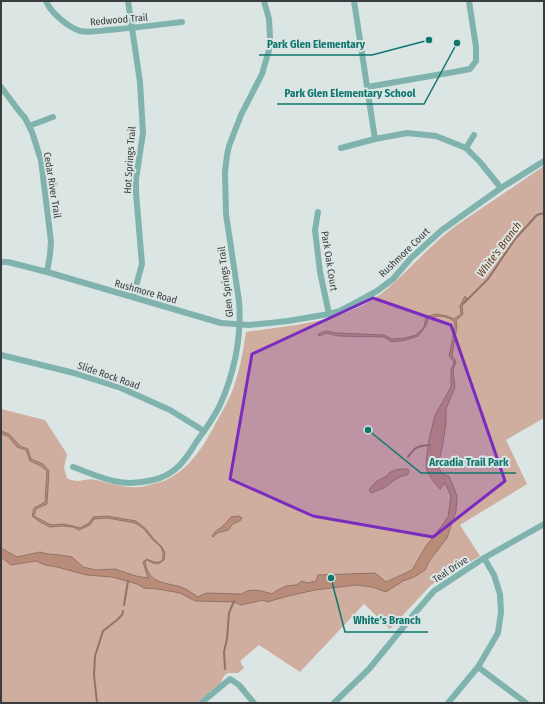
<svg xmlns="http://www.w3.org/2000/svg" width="545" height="704" font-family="'Fira Sans Condensed',sans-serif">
<rect width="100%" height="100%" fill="#dae5e4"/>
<!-- green -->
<path fill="#cfae9f" d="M544,166V418L506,440L527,484L460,525L480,556L431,585L390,629L364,604L300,672L259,645L240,661L244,668L238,673H228L224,676L220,684L196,703H1V409L45,420L67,454L64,468L67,478C80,485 84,477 96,480C110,483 123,488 138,487C143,487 148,485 152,484C156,483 161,482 164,481C191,469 204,445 217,421C222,412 227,403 231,394C239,374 243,353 246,332C294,325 349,322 387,289C411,268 431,244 457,225Z"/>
<!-- water -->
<g fill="#b88c78" stroke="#927466">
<path d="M465,296L467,298L462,306L463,314L456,321L457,327L452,355L456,362L453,370L455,387L446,409V423L443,443L438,466L442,474L449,476L457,496L456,511L447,538L430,560L425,570L414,577L403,581L386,592L372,587L356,585L315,590L288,596L267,602L262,600L255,602L241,605L234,602L195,601L180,593L158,589L144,588L137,584L112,577L87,575L57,567L45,565L36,561L11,565L1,557V548L17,557L40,552L48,554L60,555L72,557L83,567L96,570L115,569L136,576L148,578L143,562L147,559L154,562H160L163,559V553L161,547L152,539L144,529L135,523L107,518L94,519L90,525L79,530L73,527L62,526L50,527L40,522L32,516L34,508L45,502L47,471L41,466L30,461L26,450L17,447L8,436L1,434V431L9,434L20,446L28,449L31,459L43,464L49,471L47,504L36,509L34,516L51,525L63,524L73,526L80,528L89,523L93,517L107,516L136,521L146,529L153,538L162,547L165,553L164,560C157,566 154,564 147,560L145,562C149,584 164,582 181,587C187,589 192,593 198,597L206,593L242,594C251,587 262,591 272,594L276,591L286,586L296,585L302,581L307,583L316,581L318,575L375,573L386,582L412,570L426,546L441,527L448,517L451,496L445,483L440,489L433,481L427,471L426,463L429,440L435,415L451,387V370L454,362L449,356L455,327L454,321C444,315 439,315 428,319L426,326L418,336L406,340L392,342L384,337L338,336L327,333L319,336L318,334L326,331L337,333L384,335L392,339L405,338L416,335L424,327L426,317L436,314L447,316L454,319L461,314L460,306Z"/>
<path d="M403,469H408L409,472L407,475C396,477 393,482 384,488C380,490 375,491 371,493L369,490L371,487L377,481L387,476L389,473L395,470Z"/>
<path d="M239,516L242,518C239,524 236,521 232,525C229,528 232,528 228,530C221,533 220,530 213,537L212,536L215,532L223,526L231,517Z"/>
</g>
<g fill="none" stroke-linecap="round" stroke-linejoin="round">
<!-- stream -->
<g stroke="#927466" stroke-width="2">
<polyline points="463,304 488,279 515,239 537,215 544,213"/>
<path d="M408,457C415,447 417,446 430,445"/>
<polyline points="124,605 128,581"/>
<polyline points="225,669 224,652 227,639 229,613 234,601"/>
<polyline points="97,703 94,675 95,656 103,631 117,620 122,615 123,611"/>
</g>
<!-- minor -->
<g stroke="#80b3ad" stroke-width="6">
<path d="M46,1C51,13 68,27 80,31C89,33 99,31 108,30C133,28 157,25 182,22"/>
<polyline points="128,1 140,82 143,133 136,179 136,193 142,264 133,297"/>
<polyline points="354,1 375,139"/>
<polyline points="1,87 19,111 25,118 32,132 41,160 48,217 51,242 50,255 47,272"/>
<polyline points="367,87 454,72 470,69 476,61 476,47 469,1"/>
<polyline points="29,126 53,117"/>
<polyline points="341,148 375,139 407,133 436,136 466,148 480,162 501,188"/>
<polyline points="466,148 474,135"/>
<polyline points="318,212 315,230 320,272 329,314"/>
<polyline points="1,262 8,262 47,272 221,323 249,325 270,323 288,321 329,314 340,311 357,302 377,291 393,279 411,258 442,230 501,188 544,161"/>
<polyline points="1,355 74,373 121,388 170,410 204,431"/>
<path d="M73,467C87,472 100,478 114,481C126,484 141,483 153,480C176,475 186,459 197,441C205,430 213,419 219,407C234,375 242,337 239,301L226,214L225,172L227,155L229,146L241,115L262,74L269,50L270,38L269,19L264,1"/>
<polyline points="478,667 526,703"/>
<polyline points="201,703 230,679 239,685 254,703"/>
<polyline points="334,703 369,669 414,614 434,591 484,558 544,524"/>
<polyline points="448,703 478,667 498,633 501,612 500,594 494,575 484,558"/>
</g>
</g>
<!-- marked area -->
<path fill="#7b2cbf" fill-opacity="0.2" stroke="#7b2cbf" stroke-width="3" stroke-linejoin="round" d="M373,298L451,325L505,481L433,537L313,516L230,479L252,354Z"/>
<g text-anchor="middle" stroke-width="4" stroke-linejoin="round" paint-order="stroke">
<!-- street labels -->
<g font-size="10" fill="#393d3d" stroke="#dae5e4">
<text transform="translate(119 19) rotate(-5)" y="4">Redwood Trail</text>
<text transform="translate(129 160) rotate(-86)" y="4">Hot Springs Trail</text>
<text transform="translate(53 185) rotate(81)" y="4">Cedar River Trail</text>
<text transform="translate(404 252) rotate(-44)" y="4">Rushmore Court</text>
<text transform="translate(330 261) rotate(81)" y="4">Park Oak Court</text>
<text transform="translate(225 282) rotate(-97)" y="4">Glen Springs Trail</text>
<text transform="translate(146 291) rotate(16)" y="4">Rushmore Road</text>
<text transform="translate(109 375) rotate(19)" y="4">Slide Rock Road</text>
<text transform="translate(450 569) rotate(-33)" y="4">Teal Drive</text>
</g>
<!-- water labels -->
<g font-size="11" font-style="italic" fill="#6c3317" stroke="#dae5e4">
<text transform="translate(499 249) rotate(-53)" y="4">White's Branch</text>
</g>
</g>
<!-- callouts -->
<path fill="none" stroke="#0f766e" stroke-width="1.5" d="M429 40L372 55H259M457 43L424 104H277M368 430L421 473H516M331 578L345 632H428"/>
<g fill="#0f766e" stroke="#dae5e4" stroke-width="1.5">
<circle cx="429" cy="40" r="4"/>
<circle cx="457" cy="43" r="4"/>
<circle cx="368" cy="430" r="4"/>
<circle cx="331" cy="578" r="4"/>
</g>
<g font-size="11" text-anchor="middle" font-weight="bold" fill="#0f766e" stroke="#dae5e4" stroke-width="4" stroke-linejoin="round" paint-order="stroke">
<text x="316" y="48">Park Glen Elementary</text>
<text x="350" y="97">Park Glen Elementary School</text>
<text x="469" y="466">Arcadia Trail Park</text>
<text x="387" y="624">White's Branch</text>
</g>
<!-- border -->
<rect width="545" height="704" fill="none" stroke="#393d3d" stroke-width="4"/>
</svg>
